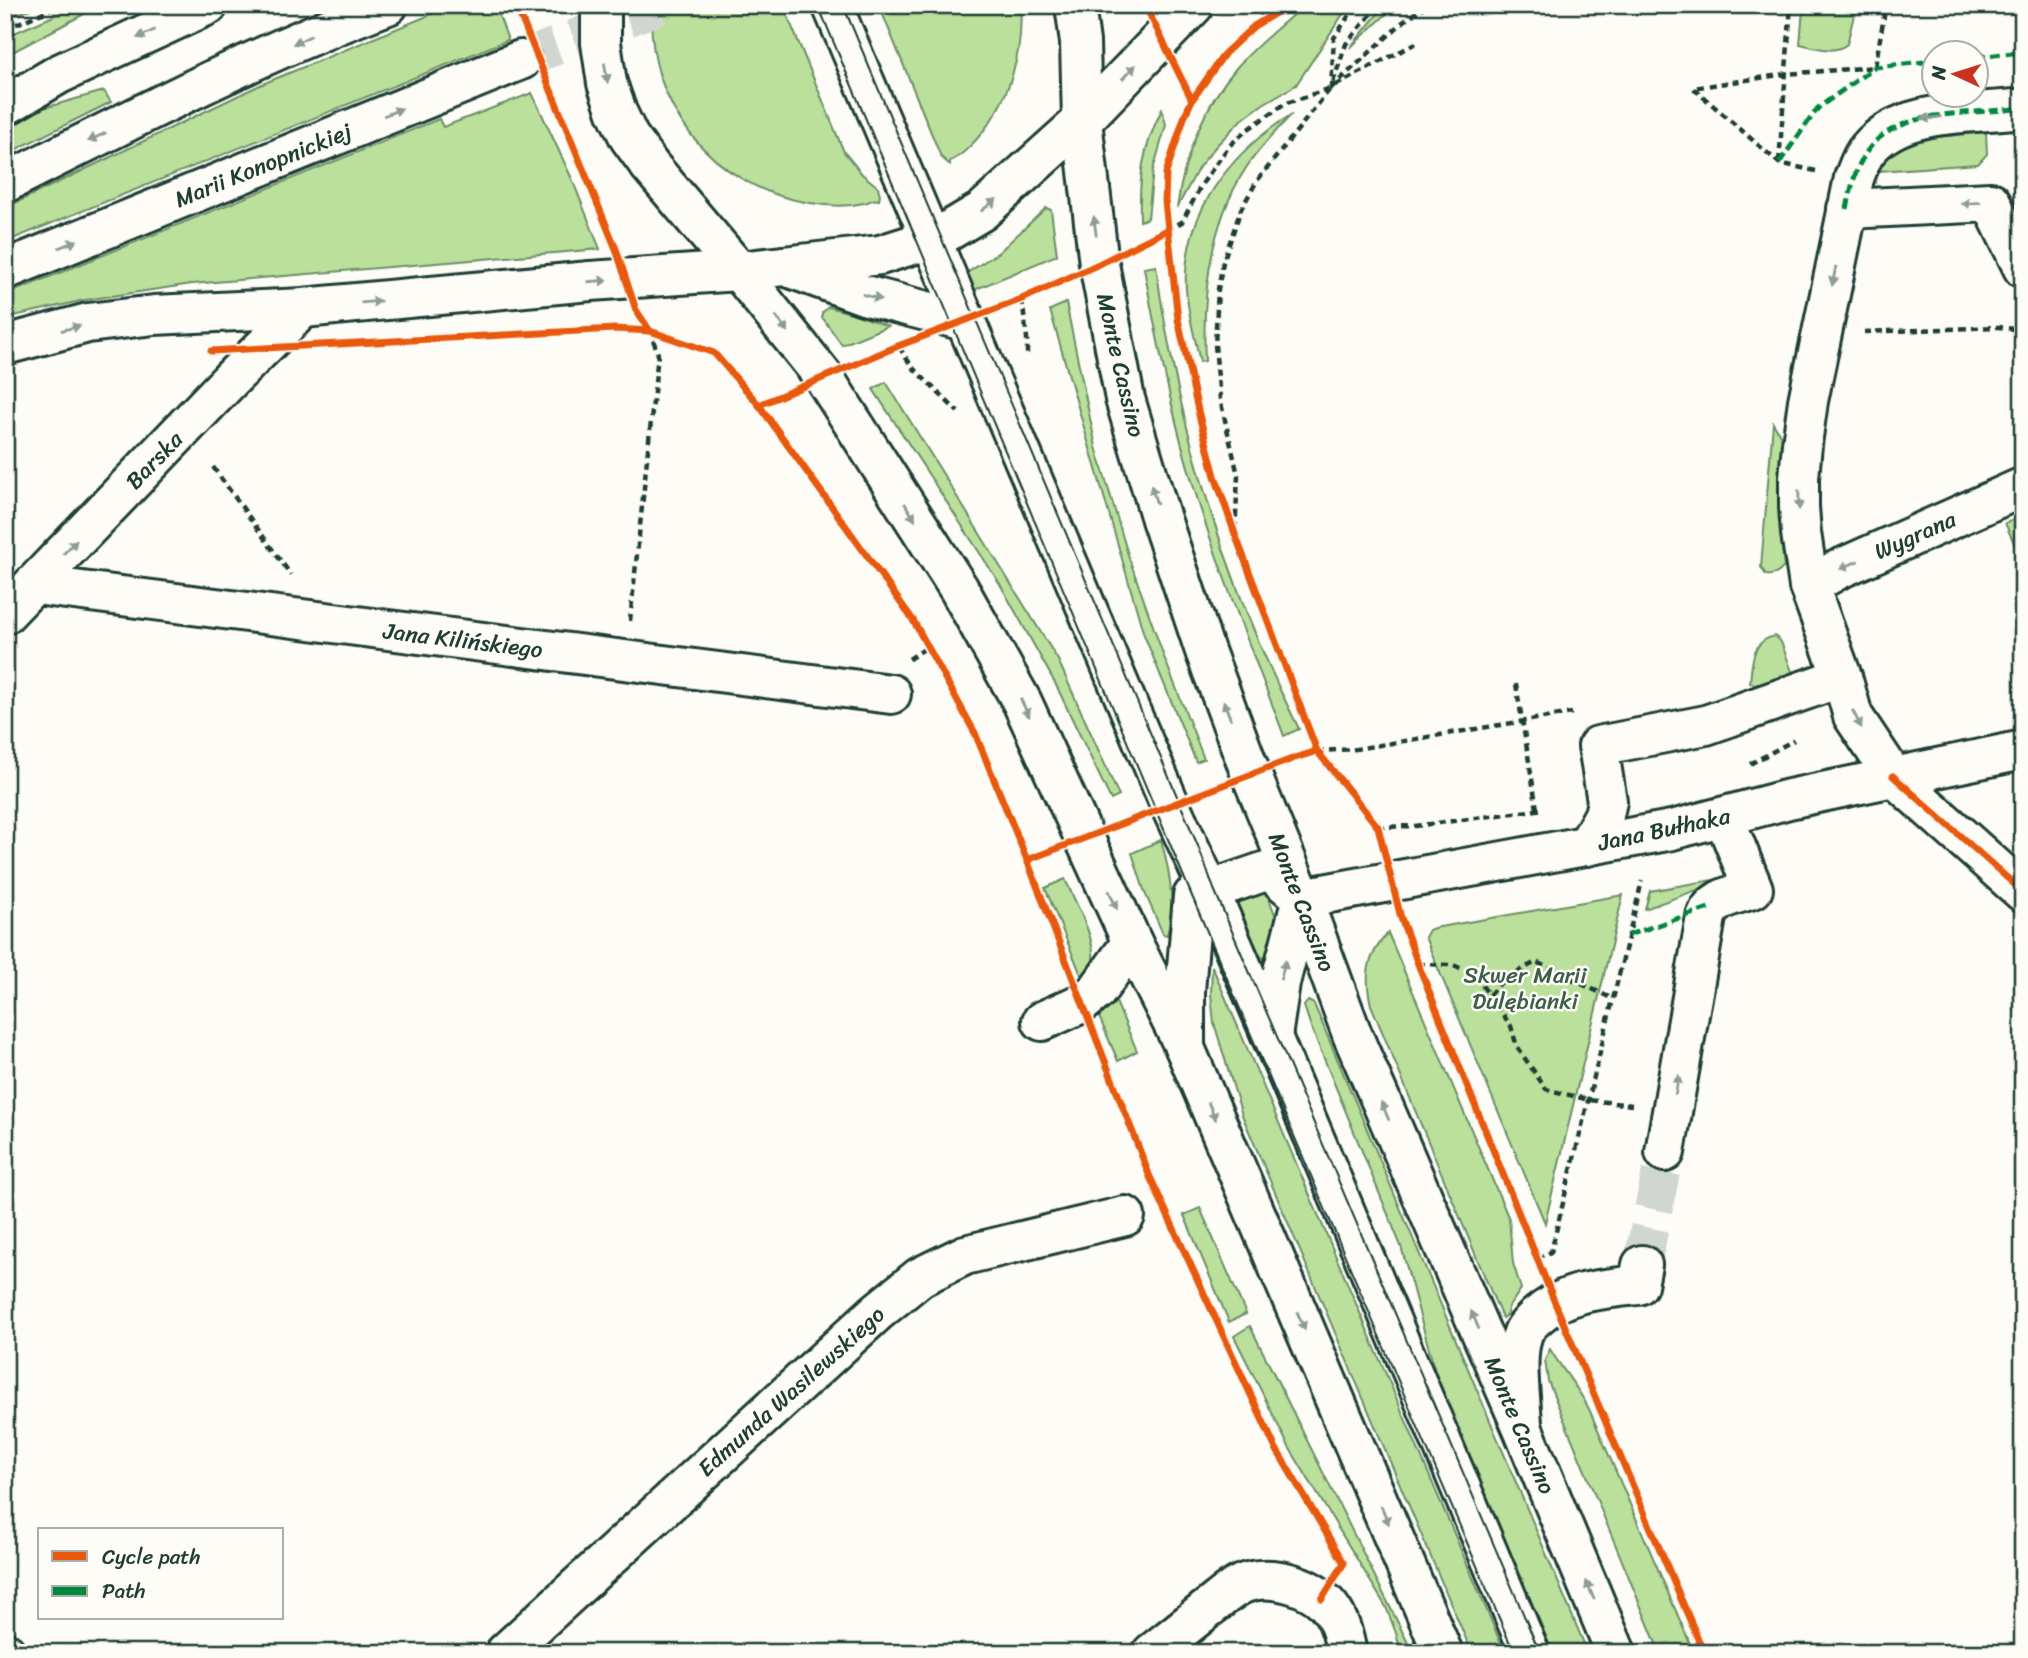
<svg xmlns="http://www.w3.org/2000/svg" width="2028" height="1658" font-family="Sriracha,sans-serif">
<rect width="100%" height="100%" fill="#fdfcf7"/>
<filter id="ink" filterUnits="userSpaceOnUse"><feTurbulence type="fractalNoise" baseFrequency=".0143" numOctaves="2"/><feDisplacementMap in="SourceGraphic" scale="14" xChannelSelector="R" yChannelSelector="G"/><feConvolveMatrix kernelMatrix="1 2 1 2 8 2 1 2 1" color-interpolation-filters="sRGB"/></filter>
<g filter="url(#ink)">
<!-- green -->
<g fill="#bae09b" stroke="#6c8e68" stroke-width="2">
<polygon points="5,5 39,5 5,20"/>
<polygon points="79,5 101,5 5,56 5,37"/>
<polygon points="454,5 495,5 508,40 5,242 5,208 260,85"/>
<path d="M652,5H783L844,152L862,174L878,187L880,195L879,200C872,198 871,202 864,203C847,207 827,206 810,203C713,188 644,104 652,5Z"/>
<path d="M879,5H1020C1024,54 1008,105 975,141C968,148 960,158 950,161V165L941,157Z"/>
<path d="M1304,5H1349L1296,85L1263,104L1239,122L1216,146L1199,167L1177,208C1184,157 1203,107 1237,67C1257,44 1282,25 1304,5Z"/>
<polygon points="1385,5 1396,5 1350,48"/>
<path d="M1803,9L1855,11L1847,44C1834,55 1815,47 1800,44Z"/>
<polygon points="104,91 111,102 5,155 5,130 44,108"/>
<polygon points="532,93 572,179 600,249 192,284 85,300 5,318 5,295 439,119 443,127"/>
<path d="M1162,109L1166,125L1153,170L1148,218L1140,221C1139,176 1142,150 1162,109Z"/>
<path d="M1292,114C1276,131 1259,148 1246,168C1209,225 1202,295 1205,361L1200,362C1195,338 1188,314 1186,289C1182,213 1231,152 1292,114Z"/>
<path d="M1986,132L1987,154L1978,164L1877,171C1887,155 1901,144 1919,139Z"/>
<polygon points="1046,208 1051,210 1057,255 974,290 967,273 999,252"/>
<path d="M1156,266C1178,427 1226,584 1299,729L1284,736C1255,658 1223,581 1198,501C1174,425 1158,347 1144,268Z"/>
<polygon points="1066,303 1096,447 1129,558 1164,657 1204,759 1196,762 1144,635 1050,310"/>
<polygon points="828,307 852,313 888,326 842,345 822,317 822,313"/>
<polygon points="886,382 1058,660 1119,796 1111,800 1055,683 1000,584 873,389"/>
<path d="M1773,423L1785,443L1780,505V527L1784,567C1778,573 1775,576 1766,575L1761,567Z"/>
<polygon points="2023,517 2023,563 2005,523"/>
<path d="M1775,636L1781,642L1793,674C1780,681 1764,687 1750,683C1752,664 1751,640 1775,636Z"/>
<path d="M1161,840C1169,868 1176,907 1167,935L1163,934L1145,893L1132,853Z"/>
<path d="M1065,879C1075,902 1096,938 1093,962C1092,970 1088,976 1084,982L1045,888Z"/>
<polygon points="1718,879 1716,883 1645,909 1650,891"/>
<polygon points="1263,893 1268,896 1279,925 1268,955 1264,958 1257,956 1237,906 1240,901"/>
<polygon points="1623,895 1545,1223 1425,937 1429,930 1434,928"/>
<path d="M1388,933L1509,1219L1513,1263L1521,1289L1508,1308L1507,1315L1502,1318L1371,1005C1364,975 1367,956 1388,933Z"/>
<polygon points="1212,966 1505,1653 1472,1653 1242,1115 1214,1023 1211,994"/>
<polygon points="1113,995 1137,1051 1118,1061 1094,1005"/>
<polygon points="1308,1001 1314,1004 1588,1653 1550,1653 1448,1414 1439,1386 1401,1246 1311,1027 1304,1006"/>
<polygon points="1200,1208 1246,1314 1229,1322 1184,1215"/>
<polygon points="1250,1326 1413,1653 1401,1653 1396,1633 1386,1607 1289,1447 1234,1336"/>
<path d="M1550,1349C1562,1370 1578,1387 1589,1409L1694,1653H1660L1548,1381L1545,1360Z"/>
</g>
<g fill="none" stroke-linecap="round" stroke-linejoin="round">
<!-- minor-tunnel -->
<polyline stroke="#d1d6d0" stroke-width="38" stroke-dasharray="38 19" stroke-linecap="butt" points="1642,1265 1665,1152"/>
<!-- major-tunnel -->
<polyline stroke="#d1d6d0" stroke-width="38" stroke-dasharray="38 19" stroke-linecap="butt" points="521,60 659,5"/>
<defs>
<g id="minor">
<polyline points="832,5 1170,805 1209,890 1272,1037 1530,1653"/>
<path d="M2023,108C1973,115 1903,107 1868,149C1861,157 1858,168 1854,178L1808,401L1802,444L1799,478V507L1801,533L1809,586L1842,677L1853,716L1893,776L2023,892"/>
<polyline points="1847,209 1991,202 2023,268"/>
<polyline points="785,266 864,295 965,321"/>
<polyline points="35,585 891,694"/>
<polyline points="1809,586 1837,570 2023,487"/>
<polyline points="5,614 230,380 303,308"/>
<polyline points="1587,846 1604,815 1607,801 1598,746 1706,725 1842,677"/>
<polyline points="1302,898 1672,830 1789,799 2023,750"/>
<polyline points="1042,1021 1082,1003 1097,991 1132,942"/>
<polyline points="1272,1037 1280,983 1302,898"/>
<polyline points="1185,1048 1185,991 1193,896 1269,870 1302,898"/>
<path d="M1665,1152L1706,917C1713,897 1735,895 1753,889L1724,817"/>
<path d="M1522,1425C1521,1398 1514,1359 1523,1333C1525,1327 1531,1322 1536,1317C1565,1291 1601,1289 1638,1285L1642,1265"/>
<polyline points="5,1652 6,1653"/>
<polyline points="505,1653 877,1312 920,1277 965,1255 1125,1216"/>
<path d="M1152,1653C1171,1638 1189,1624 1207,1609C1218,1601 1229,1590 1242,1584C1270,1572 1317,1586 1333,1612C1341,1624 1344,1639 1347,1653"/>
</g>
<g id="major">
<polyline points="601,5 601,43 607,83 617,112 629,137 650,166 739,271 823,376 959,589 1022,702 1132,942 1185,1048 1443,1653"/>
<polyline points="1075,5 1080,42 1082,121 1099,264 1125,399 1161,519 1205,651 1251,774 1302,898 1352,1034 1522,1427 1616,1653"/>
<polyline points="5,106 59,74 208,5"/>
<path d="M5,183C131,120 256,54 388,5"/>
<polyline points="5,270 521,60"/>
<polyline points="5,345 88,323 154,315 303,308 590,281 739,271 880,255 940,236 982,211 1082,121 1194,5"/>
</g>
</defs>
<!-- minor casing -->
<use href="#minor" stroke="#1f3d34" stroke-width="44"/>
<!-- major casing -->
<use href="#major" stroke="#1f3d34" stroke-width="44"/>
<!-- path -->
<g stroke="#1f3d34" stroke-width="4.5" stroke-dasharray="7 5" stroke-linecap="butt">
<polyline points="1356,5 1334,38 1331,88 1346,44 1379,5"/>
<polyline points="1254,26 1268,5"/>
<polyline points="5,29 60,5"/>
<polyline points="1416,43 1331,88 1403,22 1426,5"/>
<polyline points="1779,162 1791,5"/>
<polyline points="1816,171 1779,163 1693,88 1786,74 1875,67 1886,5"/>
<polyline points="1167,230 1182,222 1202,184 1216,164 1230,145 1247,130 1284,104 1331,88 1257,181 1241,209 1223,262 1218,289 1215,345 1220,399 1238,475 1235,534"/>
<polyline points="1022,299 1027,338 1027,357"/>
<polyline points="1864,332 1999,327 2014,329 2023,333"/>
<polyline points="899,347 913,368 958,412"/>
<polyline points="213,467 291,575"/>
<polyline points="630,621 658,354 650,331"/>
<polyline points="909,659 929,646"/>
<polyline points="1516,684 1537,809"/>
<polyline points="1317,751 1356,749 1572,713"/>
<polyline points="1750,764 1794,740"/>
<polyline points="1378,827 1415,826 1544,809"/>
<polyline points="1418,964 1453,965 1474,974 1511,1026 1517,1047 1546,1089 1589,1100 1632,1105"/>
<polyline points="1489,995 1504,979 1536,962 1613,999"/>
<polyline points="1537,1258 1551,1252 1642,881"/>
</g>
<!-- minor -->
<use href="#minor" stroke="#fdfcf7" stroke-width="38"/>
<!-- major -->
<use href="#major" stroke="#fdfcf7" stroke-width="38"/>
<!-- tram -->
<g stroke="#1f3d34" stroke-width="2">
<polyline points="818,5 1186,882 1514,1653"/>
<polyline points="843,5 1198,846 1214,889 1540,1653"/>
</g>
<!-- quiet -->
<g stroke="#00873e" stroke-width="5" stroke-dasharray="10 5" stroke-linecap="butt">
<polyline points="1976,57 2023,52"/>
<polyline points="1779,163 1818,108 1875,67 1934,61"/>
<path d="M1847,209C1851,190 1854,170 1866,153C1895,107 1975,115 2023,108"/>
<polyline points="1628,935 1709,908"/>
</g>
<defs>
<g id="cycleway">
<polyline points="516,5 616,249 636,310 650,331 714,353 759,405 913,620 975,733 1027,860 1150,1177 1275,1447 1344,1563 1322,1599"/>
<polyline points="1145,5 1192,100"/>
<polyline points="1289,5 1254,26 1225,53 1192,100 1185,115 1166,173 1165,201 1178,319 1199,415 1215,476 1235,534 1317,751 1378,827 1401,918 1418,964 1555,1303 1704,1653"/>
<polyline points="211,351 615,329 650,331"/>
<polyline points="759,405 898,346 1022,299 1099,264 1167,230"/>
<polyline points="1893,776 2023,892"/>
<polyline points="1027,860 1292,759 1317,751"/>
</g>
</defs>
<!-- cycleway casing -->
<use href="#cycleway" stroke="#fdfcf7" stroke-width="11"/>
<!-- cycleway -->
<use href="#cycleway" stroke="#e8590c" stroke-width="7"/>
</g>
<!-- one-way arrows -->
<defs><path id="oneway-solid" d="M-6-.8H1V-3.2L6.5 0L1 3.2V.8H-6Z" transform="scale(1.75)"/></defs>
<g fill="#8e9c96">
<use href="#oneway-solid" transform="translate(146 34) rotate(155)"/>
<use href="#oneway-solid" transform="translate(302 40) rotate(155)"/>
<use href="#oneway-solid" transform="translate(1129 72) rotate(-46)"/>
<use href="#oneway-solid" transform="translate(606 73) rotate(81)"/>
<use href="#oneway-solid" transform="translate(393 112) rotate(-22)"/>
<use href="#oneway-solid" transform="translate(1931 118) rotate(172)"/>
<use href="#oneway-solid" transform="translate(97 137) rotate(154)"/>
<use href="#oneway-solid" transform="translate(1971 203) rotate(177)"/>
<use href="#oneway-solid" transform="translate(989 205) rotate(-38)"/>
<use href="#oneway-solid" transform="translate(1095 226) rotate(-97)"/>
<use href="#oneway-solid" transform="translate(68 244) rotate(-22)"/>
<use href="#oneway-solid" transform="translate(1834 276) rotate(101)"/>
<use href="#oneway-solid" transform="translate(598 281) rotate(-4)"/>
<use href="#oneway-solid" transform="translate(872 297) rotate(16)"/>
<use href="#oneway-solid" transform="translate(371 302) rotate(-5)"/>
<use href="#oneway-solid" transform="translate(782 324) rotate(52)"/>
<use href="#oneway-solid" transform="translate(71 328) rotate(-15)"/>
<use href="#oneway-solid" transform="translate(1154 495) rotate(-107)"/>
<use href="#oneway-solid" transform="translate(1799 500) rotate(89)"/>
<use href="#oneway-solid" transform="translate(910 512) rotate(58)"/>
<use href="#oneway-solid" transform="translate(70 547) rotate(-46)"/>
<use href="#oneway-solid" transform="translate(1849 565) rotate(156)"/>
<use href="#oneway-solid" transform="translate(1025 708) rotate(64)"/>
<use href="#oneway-solid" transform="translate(1227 710) rotate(-111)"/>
<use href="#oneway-solid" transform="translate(1857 719) rotate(63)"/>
<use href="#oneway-solid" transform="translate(1113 900) rotate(66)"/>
<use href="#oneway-solid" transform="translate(1283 970) rotate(-75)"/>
<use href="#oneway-solid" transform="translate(1677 1085) rotate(-80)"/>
<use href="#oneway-solid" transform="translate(1212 1111) rotate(67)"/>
<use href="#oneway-solid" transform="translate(1385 1111) rotate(-113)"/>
<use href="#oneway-solid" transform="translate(1475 1320) rotate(-113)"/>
<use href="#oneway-solid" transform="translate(1301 1321) rotate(67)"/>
<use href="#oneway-solid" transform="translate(1385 1515) rotate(67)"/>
<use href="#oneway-solid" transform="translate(1590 1590) rotate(-113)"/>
</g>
</g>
<g text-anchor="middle" stroke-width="5" stroke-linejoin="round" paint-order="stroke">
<!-- street labels -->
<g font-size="23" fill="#1f3d34" stroke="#fdfcf7">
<text transform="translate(263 165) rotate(-22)" y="8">Marii Konopnickiej</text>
<text transform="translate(1121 365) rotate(77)" y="8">Monte Cassino</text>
<text transform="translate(154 460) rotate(-46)" y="8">Barska</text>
<text transform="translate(1915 535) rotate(-24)" y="8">Wygrana</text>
<text transform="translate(463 640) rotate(7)" y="8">Jana Kilińskiego</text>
<text transform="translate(1664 829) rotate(-12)" y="8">Jana Bułhaka</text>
<text transform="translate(1302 902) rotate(69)" y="8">Monte Cassino</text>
<text transform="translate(791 1391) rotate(-42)" y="8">Edmunda Wasilewskiego</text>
<text transform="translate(1520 1425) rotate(67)" y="8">Monte Cassino</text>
</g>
<!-- park labels -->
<g font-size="23" fill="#3e5e49" stroke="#fdfcf7">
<text x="1525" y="983">Skwer Marii<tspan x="1525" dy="26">Dulębianki</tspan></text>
</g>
</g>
<!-- margin -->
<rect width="2028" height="1658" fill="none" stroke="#fdfcf7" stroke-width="28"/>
<rect x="14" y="14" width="2000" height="1630" fill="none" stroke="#1f3d34" stroke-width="2.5" filter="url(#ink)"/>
<!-- legend -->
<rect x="38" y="1528" width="245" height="91" fill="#fdfcf7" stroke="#a4b0a9" stroke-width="2"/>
<rect x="52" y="1551" width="35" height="10" fill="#e8590c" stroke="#a4b0a9" stroke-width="2"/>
<text x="102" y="1564" font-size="21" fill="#1f3d34">Cycle path</text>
<rect x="52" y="1586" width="35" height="10" fill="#00873e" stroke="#a4b0a9" stroke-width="2"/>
<text x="102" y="1598" font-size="21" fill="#1f3d34">Path</text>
<!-- north arrow -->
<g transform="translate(1955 74) rotate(274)"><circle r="33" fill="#fdfcf7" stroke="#a4b0a9" stroke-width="2"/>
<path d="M0-5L12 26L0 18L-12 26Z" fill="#c8321e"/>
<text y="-10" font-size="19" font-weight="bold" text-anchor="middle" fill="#1f3d34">N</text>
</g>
</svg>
